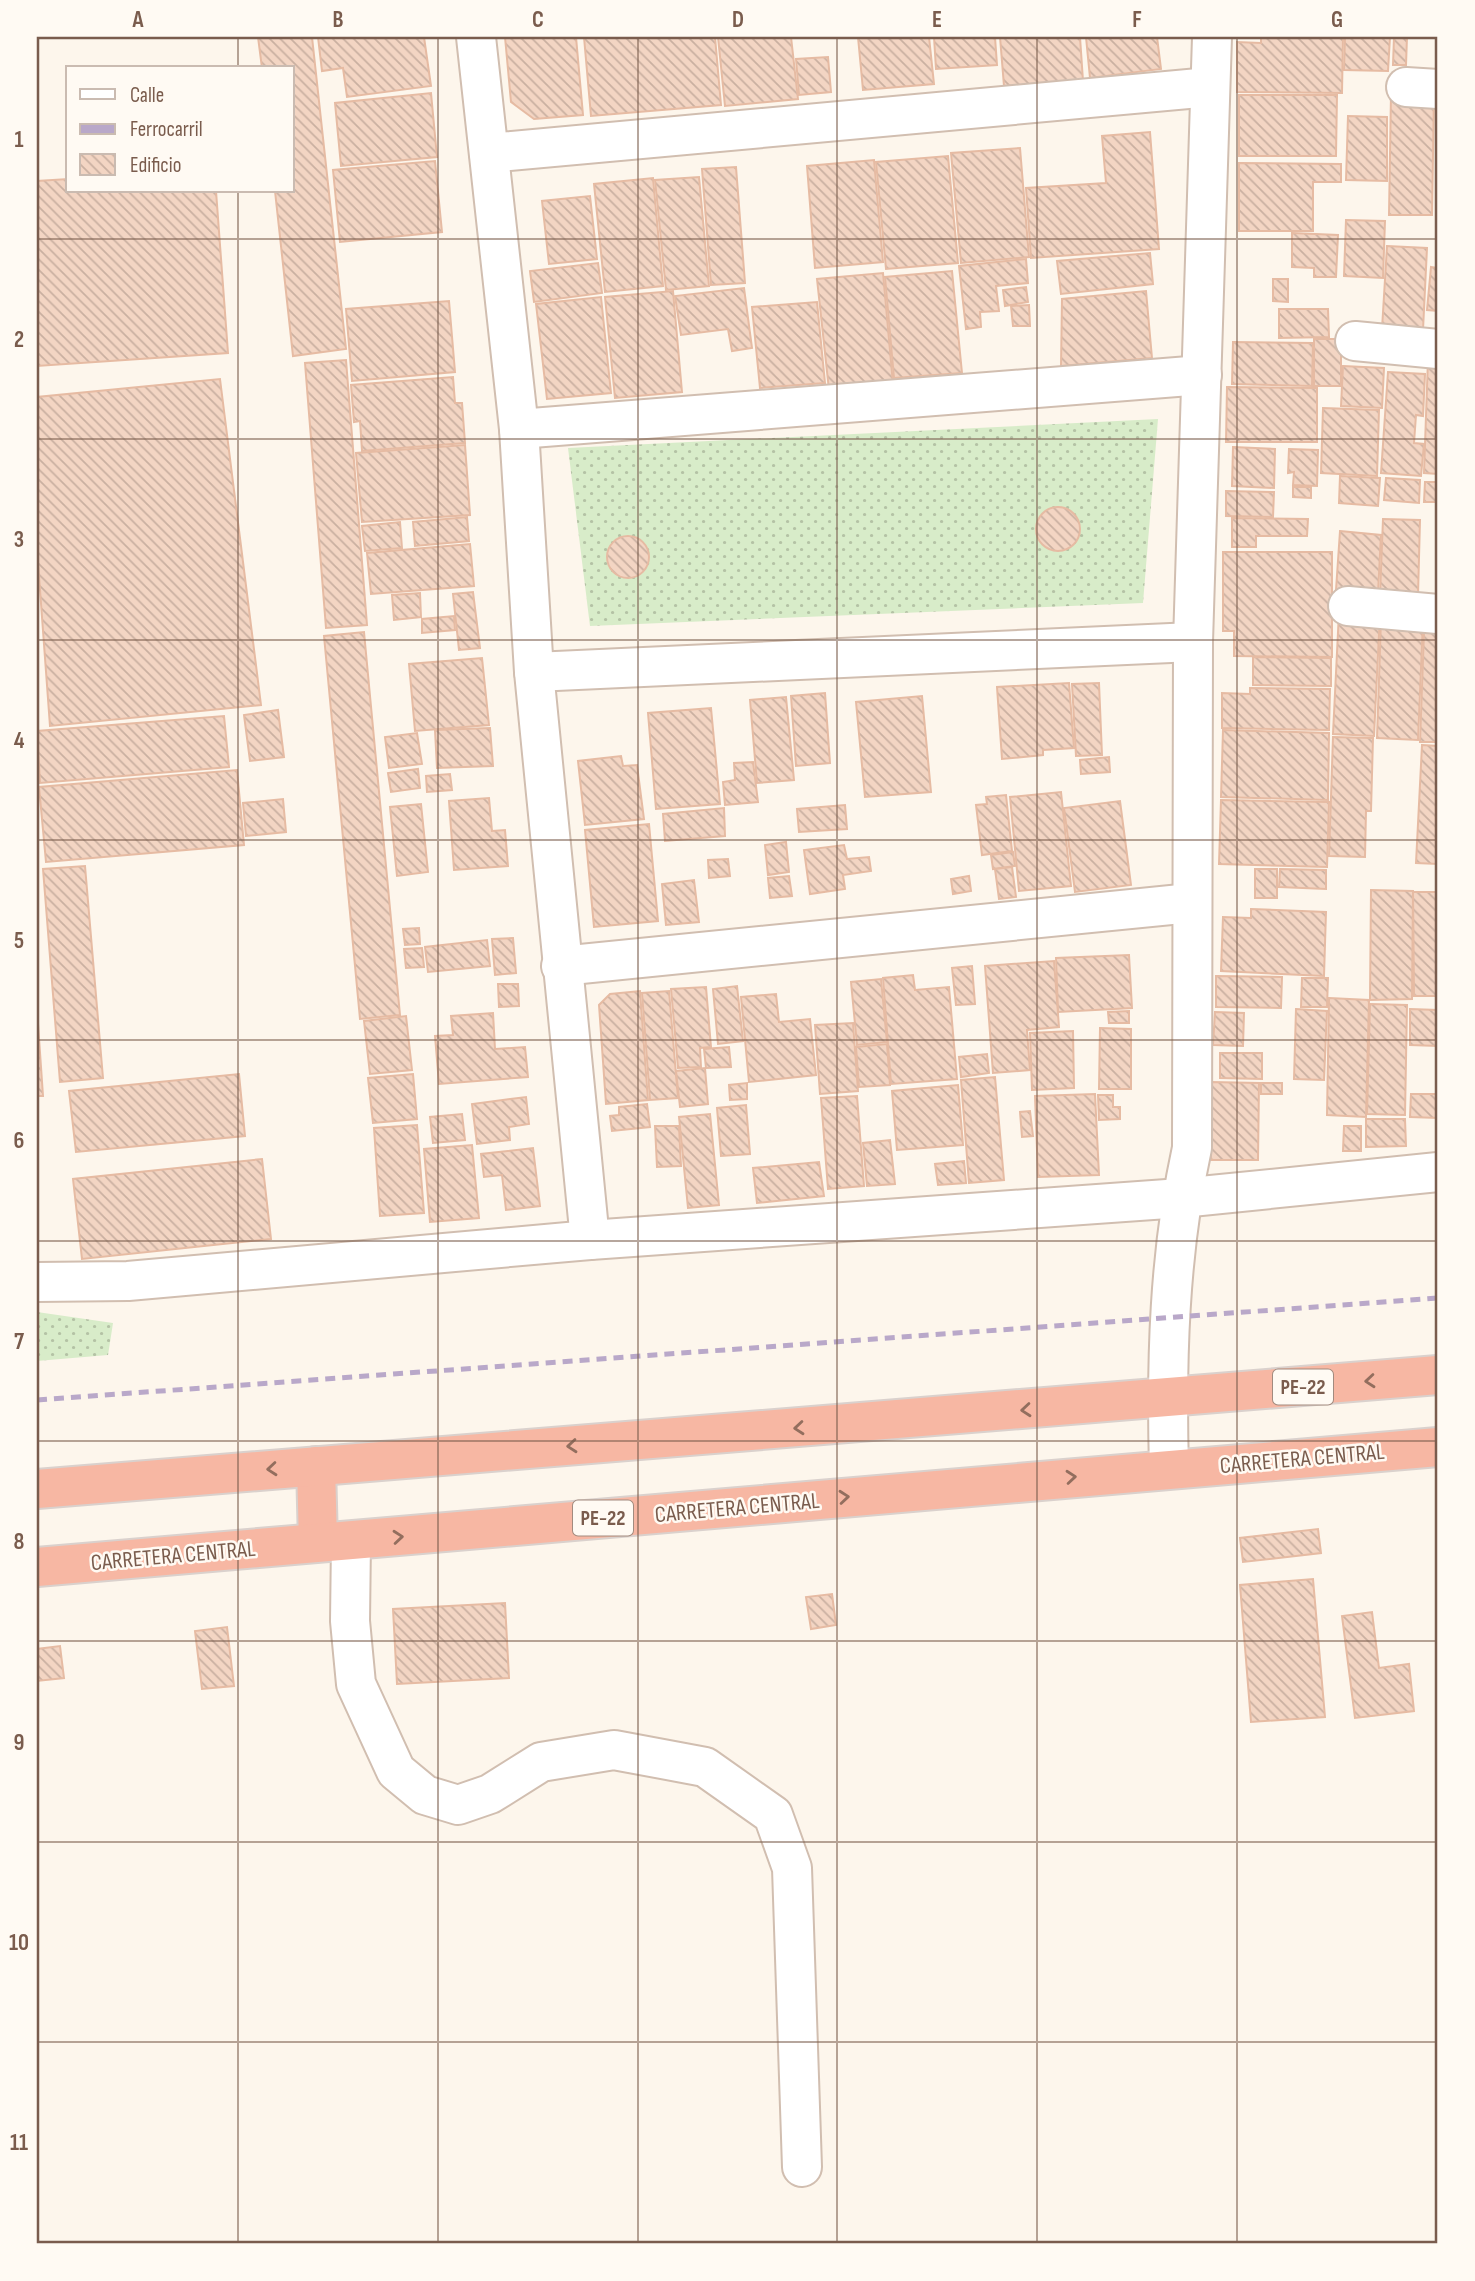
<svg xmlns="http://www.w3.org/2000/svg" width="1475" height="2281" font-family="'Sofia Sans Condensed',sans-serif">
<defs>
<pattern id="grass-dots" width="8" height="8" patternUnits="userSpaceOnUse" patternTransform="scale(1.75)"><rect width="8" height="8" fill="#d8ecc9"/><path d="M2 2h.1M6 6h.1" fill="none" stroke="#b4c2a5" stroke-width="1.8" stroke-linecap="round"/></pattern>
<pattern id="building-back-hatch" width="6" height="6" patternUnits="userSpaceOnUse" patternTransform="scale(1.75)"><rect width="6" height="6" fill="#f3d5c3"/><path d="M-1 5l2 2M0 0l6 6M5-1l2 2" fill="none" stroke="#cab0a1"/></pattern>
</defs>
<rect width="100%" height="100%" fill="#fdf6ec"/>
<!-- grass -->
<g fill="url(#grass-dots)">
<polygon points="1158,419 1143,603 590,626 568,448"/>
<polygon points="37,1312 113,1323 108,1355 37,1361"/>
</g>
<!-- building -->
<g fill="url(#building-back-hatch)" stroke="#e6bba3" stroke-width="2">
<polygon points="258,37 312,37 346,349 293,356 275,191 292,191 292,68 262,68"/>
<polygon points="318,37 424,37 431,86 347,97 343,68 322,71"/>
<polygon points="505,37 576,37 583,115 534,119 511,102"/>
<polygon points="584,37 715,37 721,105 591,116"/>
<polygon points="718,37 791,37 798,99 725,106"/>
<polygon points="858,37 929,37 934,84 863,90"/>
<polygon points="934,37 995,37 997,65 936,69"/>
<polygon points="1000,37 1080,37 1083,81 1004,86"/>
<polygon points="1086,37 1157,37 1161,69 1090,78"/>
<polygon points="1261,37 1343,37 1342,93 1237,92 1237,42 1261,43"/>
<polygon points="1345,37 1390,37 1388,71 1344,70"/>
<polygon points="1394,37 1407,37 1406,65 1393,65"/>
<polygon points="828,57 831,92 799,95 796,59"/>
<polygon points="431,93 437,157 341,166 335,103"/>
<polygon points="1391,94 1434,95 1432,215 1389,215"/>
<polygon points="1239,95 1337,95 1336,156 1239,156"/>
<polygon points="1348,116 1387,117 1387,181 1346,180"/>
<polygon points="1150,132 1159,249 1031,258 1026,188 1106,183 1102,136"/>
<polygon points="1020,148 1029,257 961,263 951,153"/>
<polygon points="948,156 958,263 886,269 876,162"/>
<polygon points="874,160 883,262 815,268 807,166"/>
<polygon points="435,161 442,232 340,242 333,170"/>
<polygon points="1239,163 1341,164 1341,182 1313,182 1313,231 1239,231"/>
<polygon points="736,167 745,283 711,285 702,169"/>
<polygon points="699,177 709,286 666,290 655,180"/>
<polygon points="653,178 663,286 605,292 594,184"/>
<polygon points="68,179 68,191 216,191 228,353 37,366 37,181"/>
<polygon points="590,196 597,259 549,264 542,201"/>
<polygon points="1346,220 1385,221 1383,278 1344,276"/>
<polygon points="1292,233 1338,235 1336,277 1314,277 1314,268 1292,267"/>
<polygon points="1387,246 1427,248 1423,330 1382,329"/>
<polygon points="1150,253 1153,284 1061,294 1057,261"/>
<polygon points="1026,259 1028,283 996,286 999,311 980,312 981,327 966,329 959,266"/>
<polygon points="598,263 602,293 534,302 530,271"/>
<polygon points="1431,267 1438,268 1438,311 1427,310"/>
<polygon points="952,271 962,373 894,378 885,277"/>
<polygon points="883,273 893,384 829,390 817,279"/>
<polygon points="1273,279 1288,279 1288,302 1273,301"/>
<polygon points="1026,287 1028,302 1005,306 1003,290"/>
<polygon points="744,288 752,348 732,351 728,329 681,335 675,296"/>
<polygon points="673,291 682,392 615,398 605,297"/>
<polygon points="1146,291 1152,358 1061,366 1062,299"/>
<polygon points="601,297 611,393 547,399 536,304"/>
<polygon points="449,301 455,372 352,381 346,309"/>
<polygon points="817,302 825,383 760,388 752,307"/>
<polygon points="1029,305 1030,326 1013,326 1011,306"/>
<polygon points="1279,309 1328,309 1329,337 1279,338"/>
<rect x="1314" y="339" width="27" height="47"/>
<polygon points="1233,342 1313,343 1312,386 1232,384"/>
<polygon points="1428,359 1438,360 1438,474 1424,473"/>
<polygon points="346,360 367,625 326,628 305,363"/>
<polygon points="1343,366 1384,368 1382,408 1341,406"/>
<polygon points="1388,372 1425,374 1423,416 1416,415 1414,443 1424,444 1421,476 1381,473"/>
<polygon points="453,377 455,403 462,403 465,443 362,451 360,421 354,422 351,385"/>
<polygon points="220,379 261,705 50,726 37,549 37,397"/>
<polygon points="1227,387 1317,388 1317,442 1226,442"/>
<polygon points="1323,408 1379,410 1377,476 1321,473"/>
<polygon points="465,445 470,515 362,522 356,453"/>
<polygon points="1233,447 1275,449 1274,488 1232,486"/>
<polygon points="1289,449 1318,450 1317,486 1293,485 1294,472 1288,473"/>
<polygon points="1340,476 1380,478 1378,506 1339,503"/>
<polygon points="1386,478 1420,480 1419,503 1384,500"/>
<polygon points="1425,482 1438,482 1438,502 1424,502"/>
<polygon points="1293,487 1311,487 1311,498 1293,497"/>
<polygon points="1226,491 1274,492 1273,517 1226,516"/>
<circle cx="1058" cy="529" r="22"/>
<polygon points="467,517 469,541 415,546 413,522"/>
<polygon points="1232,518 1308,519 1307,536 1256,536 1256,547 1232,547"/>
<polygon points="1383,519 1420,520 1418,596 1380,595"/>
<polygon points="400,522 402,548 365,551 362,526"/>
<polygon points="1340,531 1381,535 1378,593 1336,590"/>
<circle cx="628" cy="557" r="21"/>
<polygon points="470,544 474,586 371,594 367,553"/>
<polygon points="1223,552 1332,552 1332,657 1234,656 1234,631 1223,631"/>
<polygon points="473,592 480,648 459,650 453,594"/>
<polygon points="420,593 421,617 394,620 392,595"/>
<polygon points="1339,612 1380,614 1374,736 1333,734"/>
<polygon points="454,616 455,630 422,633 422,619"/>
<polygon points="1381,619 1423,621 1418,740 1377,738"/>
<polygon points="364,632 400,1015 360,1019 324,636"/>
<polygon points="1424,632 1438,632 1438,742 1420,742"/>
<polygon points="1253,657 1331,658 1331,686 1253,685"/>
<polygon points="482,658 489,725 415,731 409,664"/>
<polygon points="1069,683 1074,748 1043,750 1043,755 1002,759 997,687"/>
<polygon points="1099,683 1102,755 1076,756 1072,684"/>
<polygon points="1250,688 1330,689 1329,730 1222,728 1222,693 1250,694"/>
<polygon points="825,693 830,763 796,766 791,696"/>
<polygon points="922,696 931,792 865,797 856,702"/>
<polygon points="786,697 794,780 757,783 750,700"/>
<polygon points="711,708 720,804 656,809 648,713"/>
<polygon points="278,710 284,757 250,761 244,715"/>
<polygon points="224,716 229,767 40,783 37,731"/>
<polygon points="490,728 493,766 437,768 435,730"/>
<polygon points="1223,730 1329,733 1328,800 1221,797"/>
<polygon points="417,733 422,764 389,768 385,737"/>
<polygon points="1333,737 1373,738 1371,811 1366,811 1365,857 1329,856"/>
<polygon points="1422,745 1438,746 1438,864 1416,863"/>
<polygon points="621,756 623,766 637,765 644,819 585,825 578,761"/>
<polygon points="1109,757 1110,772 1081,774 1080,760"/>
<polygon points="753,762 758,802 725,805 723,782 735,780 734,763"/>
<polygon points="418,769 420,788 391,792 388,773"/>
<polygon points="237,770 244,845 46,862 39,787"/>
<polygon points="450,774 452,790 427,792 426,776"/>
<polygon points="1061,792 1071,886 1019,891 1010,797"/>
<polygon points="1006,795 1012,851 982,855 976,805 987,804 986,797"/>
<polygon points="489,798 492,831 505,830 508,866 454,870 449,801"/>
<polygon points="283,799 286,832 246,836 243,803"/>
<polygon points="1221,800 1329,802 1327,867 1219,864"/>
<polygon points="1120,801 1131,885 1075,892 1064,808"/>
<polygon points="421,804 428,872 397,876 390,807"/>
<polygon points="845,805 847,829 799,832 797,809"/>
<polygon points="724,808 725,836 665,841 663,814"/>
<polygon points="649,824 658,921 594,927 585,830"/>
<polygon points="786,842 789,872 768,875 765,845"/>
<polygon points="844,845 847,859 869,857 871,871 843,875 845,889 810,894 804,850"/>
<polygon points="1013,852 1015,866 993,869 991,855"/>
<polygon points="728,859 730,876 709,878 708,860"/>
<polygon points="85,866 103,1078 60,1082 43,869"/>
<polygon points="1012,867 1016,897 999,899 995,869"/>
<rect x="1255" y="869" width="22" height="29"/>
<polygon points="1280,869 1326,870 1326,889 1279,887"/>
<polygon points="789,876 792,896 770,898 768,878"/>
<polygon points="969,876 971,891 953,894 951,879"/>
<polygon points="694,880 699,922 666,925 662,884"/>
<polygon points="1371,890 1413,891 1412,999 1370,1000"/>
<polygon points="1413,892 1438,892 1438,996 1414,996"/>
<polygon points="1251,909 1326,912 1324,976 1221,971 1223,917 1251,918"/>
<polygon points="419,928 420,944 405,945 403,929"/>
<polygon points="513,938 516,973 495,975 492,939"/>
<polygon points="487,940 490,966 428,972 425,947"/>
<polygon points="422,948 424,967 406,968 404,949"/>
<polygon points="1129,955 1132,1008 1058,1012 1056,958"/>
<polygon points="1054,961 1059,1027 1027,1030 1030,1070 993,1073 985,966"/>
<polygon points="972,966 975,1004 956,1005 952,968"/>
<polygon points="913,975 915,990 949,987 957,1079 891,1084 883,978"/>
<polygon points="1216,976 1282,977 1281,1008 1216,1007"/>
<polygon points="1302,978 1328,978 1327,1007 1301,1007"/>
<polygon points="881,979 887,1042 857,1045 851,982"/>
<polygon points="498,984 518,984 519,1006 499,1007"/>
<polygon points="737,986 743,1041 718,1044 713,989"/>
<polygon points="706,987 711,1047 700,1048 701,1067 678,1068 671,989"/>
<polygon points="640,991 648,1100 606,1104 599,1005 610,994"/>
<polygon points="669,991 678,1098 650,1100 642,993"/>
<polygon points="776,994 779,1022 810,1019 816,1075 749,1082 741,997"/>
<polygon points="1329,998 1369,1000 1366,1117 1327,1115"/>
<polygon points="1370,1004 1407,1005 1405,1115 1367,1114"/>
<polygon points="37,1009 43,1096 37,1096"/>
<polygon points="1296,1009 1327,1011 1324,1080 1294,1079"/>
<polygon points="1410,1009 1438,1010 1438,1046 1410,1045"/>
<polygon points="1129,1011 1129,1023 1109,1023 1108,1012"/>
<polygon points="1215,1012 1244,1013 1243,1046 1213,1045"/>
<polygon points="493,1013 495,1049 525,1047 528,1077 439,1084 435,1036 453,1035 451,1016"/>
<polygon points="406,1016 412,1070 370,1074 364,1021"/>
<polygon points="853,1023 858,1091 820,1094 815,1025"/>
<polygon points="1100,1028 1131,1029 1131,1089 1099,1089"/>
<polygon points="1073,1031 1074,1088 1032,1090 1030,1033"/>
<polygon points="887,1044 890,1085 859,1087 856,1047"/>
<polygon points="729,1047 731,1067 706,1068 704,1049"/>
<polygon points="1220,1053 1262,1053 1262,1079 1220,1078"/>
<polygon points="987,1054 989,1073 961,1077 959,1057"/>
<polygon points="705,1068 708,1104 680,1107 676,1071"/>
<polygon points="239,1074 245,1136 76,1152 69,1091"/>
<polygon points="413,1074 417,1119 373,1123 368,1078"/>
<polygon points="995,1077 1004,1180 969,1183 961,1080"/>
<polygon points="1211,1082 1259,1083 1258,1160 1211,1160"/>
<polygon points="747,1083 747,1099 730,1100 729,1085"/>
<rect x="1261" y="1083" width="21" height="11"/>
<polygon points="958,1085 963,1145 897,1150 892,1091"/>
<polygon points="1095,1094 1099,1175 1038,1177 1035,1096"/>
<polygon points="1411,1094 1438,1094 1438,1118 1410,1117"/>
<polygon points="1098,1095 1113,1095 1113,1107 1120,1107 1120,1119 1099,1120"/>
<polygon points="857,1096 864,1186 828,1189 821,1098"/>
<polygon points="526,1097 529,1124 509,1127 510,1140 477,1144 472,1104"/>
<polygon points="647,1104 650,1127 612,1131 610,1116 619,1115 619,1107"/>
<polygon points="746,1105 750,1154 721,1156 717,1108"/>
<polygon points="1030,1111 1033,1136 1022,1137 1020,1112"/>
<polygon points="462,1114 465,1140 433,1143 430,1117"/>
<polygon points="710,1114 719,1205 688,1208 679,1117"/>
<polygon points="1366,1119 1405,1119 1406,1146 1366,1147"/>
<polygon points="417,1125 424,1213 380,1216 374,1128"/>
<polygon points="655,1126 679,1126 681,1166 657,1167"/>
<polygon points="1344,1126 1361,1126 1361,1151 1343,1151"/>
<polygon points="890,1140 895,1184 867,1186 863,1143"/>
<polygon points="472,1145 479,1218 430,1222 424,1149"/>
<polygon points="533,1148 540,1206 506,1210 502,1175 484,1177 481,1154"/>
<polygon points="262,1159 271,1239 82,1259 73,1179"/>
<polygon points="964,1161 966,1183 938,1185 935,1164"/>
<polygon points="819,1162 824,1196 757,1203 753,1168"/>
<polygon points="1318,1529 1321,1553 1243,1562 1240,1538"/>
<polygon points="1313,1579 1325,1717 1251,1722 1240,1585"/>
<polygon points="832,1594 836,1625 811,1629 806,1597"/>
<polygon points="505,1603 509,1678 397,1684 393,1609"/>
<polygon points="1372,1612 1379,1668 1409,1664 1414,1711 1355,1718 1342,1616"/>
<polygon points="227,1627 234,1686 202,1689 195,1631"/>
<polygon points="60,1646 64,1678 37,1681 37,1649"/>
</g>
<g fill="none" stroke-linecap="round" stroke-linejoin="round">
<defs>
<g id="minor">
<polyline points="476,37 519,429 534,672 590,1240"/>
<polyline points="1406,87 1438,89"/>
<polyline points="489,153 1210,87"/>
<polyline points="1355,341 1438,349"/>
<polyline points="519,429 1202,375"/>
<polyline points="1348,606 1438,614"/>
<polyline points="534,672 1193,642"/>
<polyline points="561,966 1191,903"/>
<polyline points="37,1282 128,1281 590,1240 1181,1198 1438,1172"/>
<path d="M1169,1469C1166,1361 1169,1253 1192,1148L1193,642L1212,37"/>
<polyline points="351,1541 350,1621 356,1684 396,1771 425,1795 458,1805 490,1794 541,1762 614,1750 705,1767 773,1815 792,1868 802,2167"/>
</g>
<g id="highway">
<polyline points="316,1466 318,1542"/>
<polyline points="37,1489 1438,1375"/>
<polyline points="37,1567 1438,1447"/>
</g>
</defs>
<!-- minor casing -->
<use href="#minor" stroke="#d1beb0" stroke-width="42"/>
<!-- highway casing -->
<use href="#highway" stroke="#dad1cd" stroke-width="42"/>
<!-- minor -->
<use href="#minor" stroke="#fff" stroke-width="38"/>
<!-- highway -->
<use href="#highway" stroke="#f7b7a3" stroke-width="38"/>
<!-- rail -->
<polyline stroke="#b9a8c9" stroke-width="5" stroke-dasharray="10 7" stroke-linecap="butt" points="37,1400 1438,1298"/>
</g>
<!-- one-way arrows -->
<defs><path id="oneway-chevron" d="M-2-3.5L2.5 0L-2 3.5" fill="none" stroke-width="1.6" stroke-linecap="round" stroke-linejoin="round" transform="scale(1.75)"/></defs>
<g stroke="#936e5e">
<use href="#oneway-chevron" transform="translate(1370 1381) rotate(175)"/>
<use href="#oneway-chevron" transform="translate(1026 1410) rotate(175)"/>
<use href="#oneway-chevron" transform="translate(799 1428) rotate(175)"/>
<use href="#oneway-chevron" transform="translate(572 1446) rotate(175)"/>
<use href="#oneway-chevron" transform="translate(272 1469) rotate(175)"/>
<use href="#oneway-chevron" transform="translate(1071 1477) rotate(-5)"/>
<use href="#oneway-chevron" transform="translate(844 1497) rotate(-5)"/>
<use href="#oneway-chevron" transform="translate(398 1537) rotate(-5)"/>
</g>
<!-- grid -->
<path fill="none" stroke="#7a5c4d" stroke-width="2" stroke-opacity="0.55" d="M238,37V68M438,37V2244M638,37V2244M837,37V2244M1037,37V2244M1237,37V2244M238,191V2244M37,239H1438M37,439H1438M37,640H1438M37,840H1438M37,1040H1438M37,1241H1438M37,1441H1438M37,1641H1438M37,1842H1438M37,2042H1438"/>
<g text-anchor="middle" stroke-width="5" stroke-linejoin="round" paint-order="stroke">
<!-- shield labels -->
<g fill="#fffaf3" stroke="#a28b7f" stroke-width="2">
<rect x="1273" y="1369.5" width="60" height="35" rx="5"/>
<rect x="573" y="1500.5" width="60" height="35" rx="5"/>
</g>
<g font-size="21" font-weight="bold" fill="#7a5c4d">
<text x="1303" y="1394">PE-22</text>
<text x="603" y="1525">PE-22</text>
</g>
<!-- street labels -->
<g font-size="23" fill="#7a5c4d" stroke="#fffaf3">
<text transform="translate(1302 1458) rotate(-5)" y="8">CARRETERA CENTRAL</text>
<text transform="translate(737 1507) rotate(-5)" y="8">CARRETERA CENTRAL</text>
<text transform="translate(173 1555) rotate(-5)" y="8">CARRETERA CENTRAL</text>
</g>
</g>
<!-- border -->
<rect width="1475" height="2281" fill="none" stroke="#fffaf3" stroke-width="77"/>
<!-- legend -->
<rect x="66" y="66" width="228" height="126" fill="#fffaf3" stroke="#cabbb1" stroke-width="2"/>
<rect x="80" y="89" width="35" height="10" fill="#ffffff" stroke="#cabbb1" stroke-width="2"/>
<text x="130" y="102" font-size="21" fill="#7a5c4d">Calle</text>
<rect x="80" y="124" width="35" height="10" fill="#b9a8c9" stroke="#cabbb1" stroke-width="2"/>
<text x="130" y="136" font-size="21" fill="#7a5c4d">Ferrocarril</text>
<rect x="80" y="154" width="35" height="21" fill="url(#building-back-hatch)" stroke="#cabbb1" stroke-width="2"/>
<text x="130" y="172" font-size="21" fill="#7a5c4d">Edificio</text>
<rect x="38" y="38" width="1398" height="2204" fill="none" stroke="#7a5c4d" stroke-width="2.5"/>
<g font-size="23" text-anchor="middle" font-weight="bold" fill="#7a5c4d">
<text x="138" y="27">A</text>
<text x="338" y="27">B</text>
<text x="538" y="27">C</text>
<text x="738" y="27">D</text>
<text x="937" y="27">E</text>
<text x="1137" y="27">F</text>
<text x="1337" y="27">G</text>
<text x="19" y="147">1</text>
<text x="19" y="347">2</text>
<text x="19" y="547">3</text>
<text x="19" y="748">4</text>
<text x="19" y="948">5</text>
<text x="19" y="1148">6</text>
<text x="19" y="1349">7</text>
<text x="19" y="1549">8</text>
<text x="19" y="1750">9</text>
<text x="19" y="1950">10</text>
<text x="19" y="2150">11</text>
</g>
</svg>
